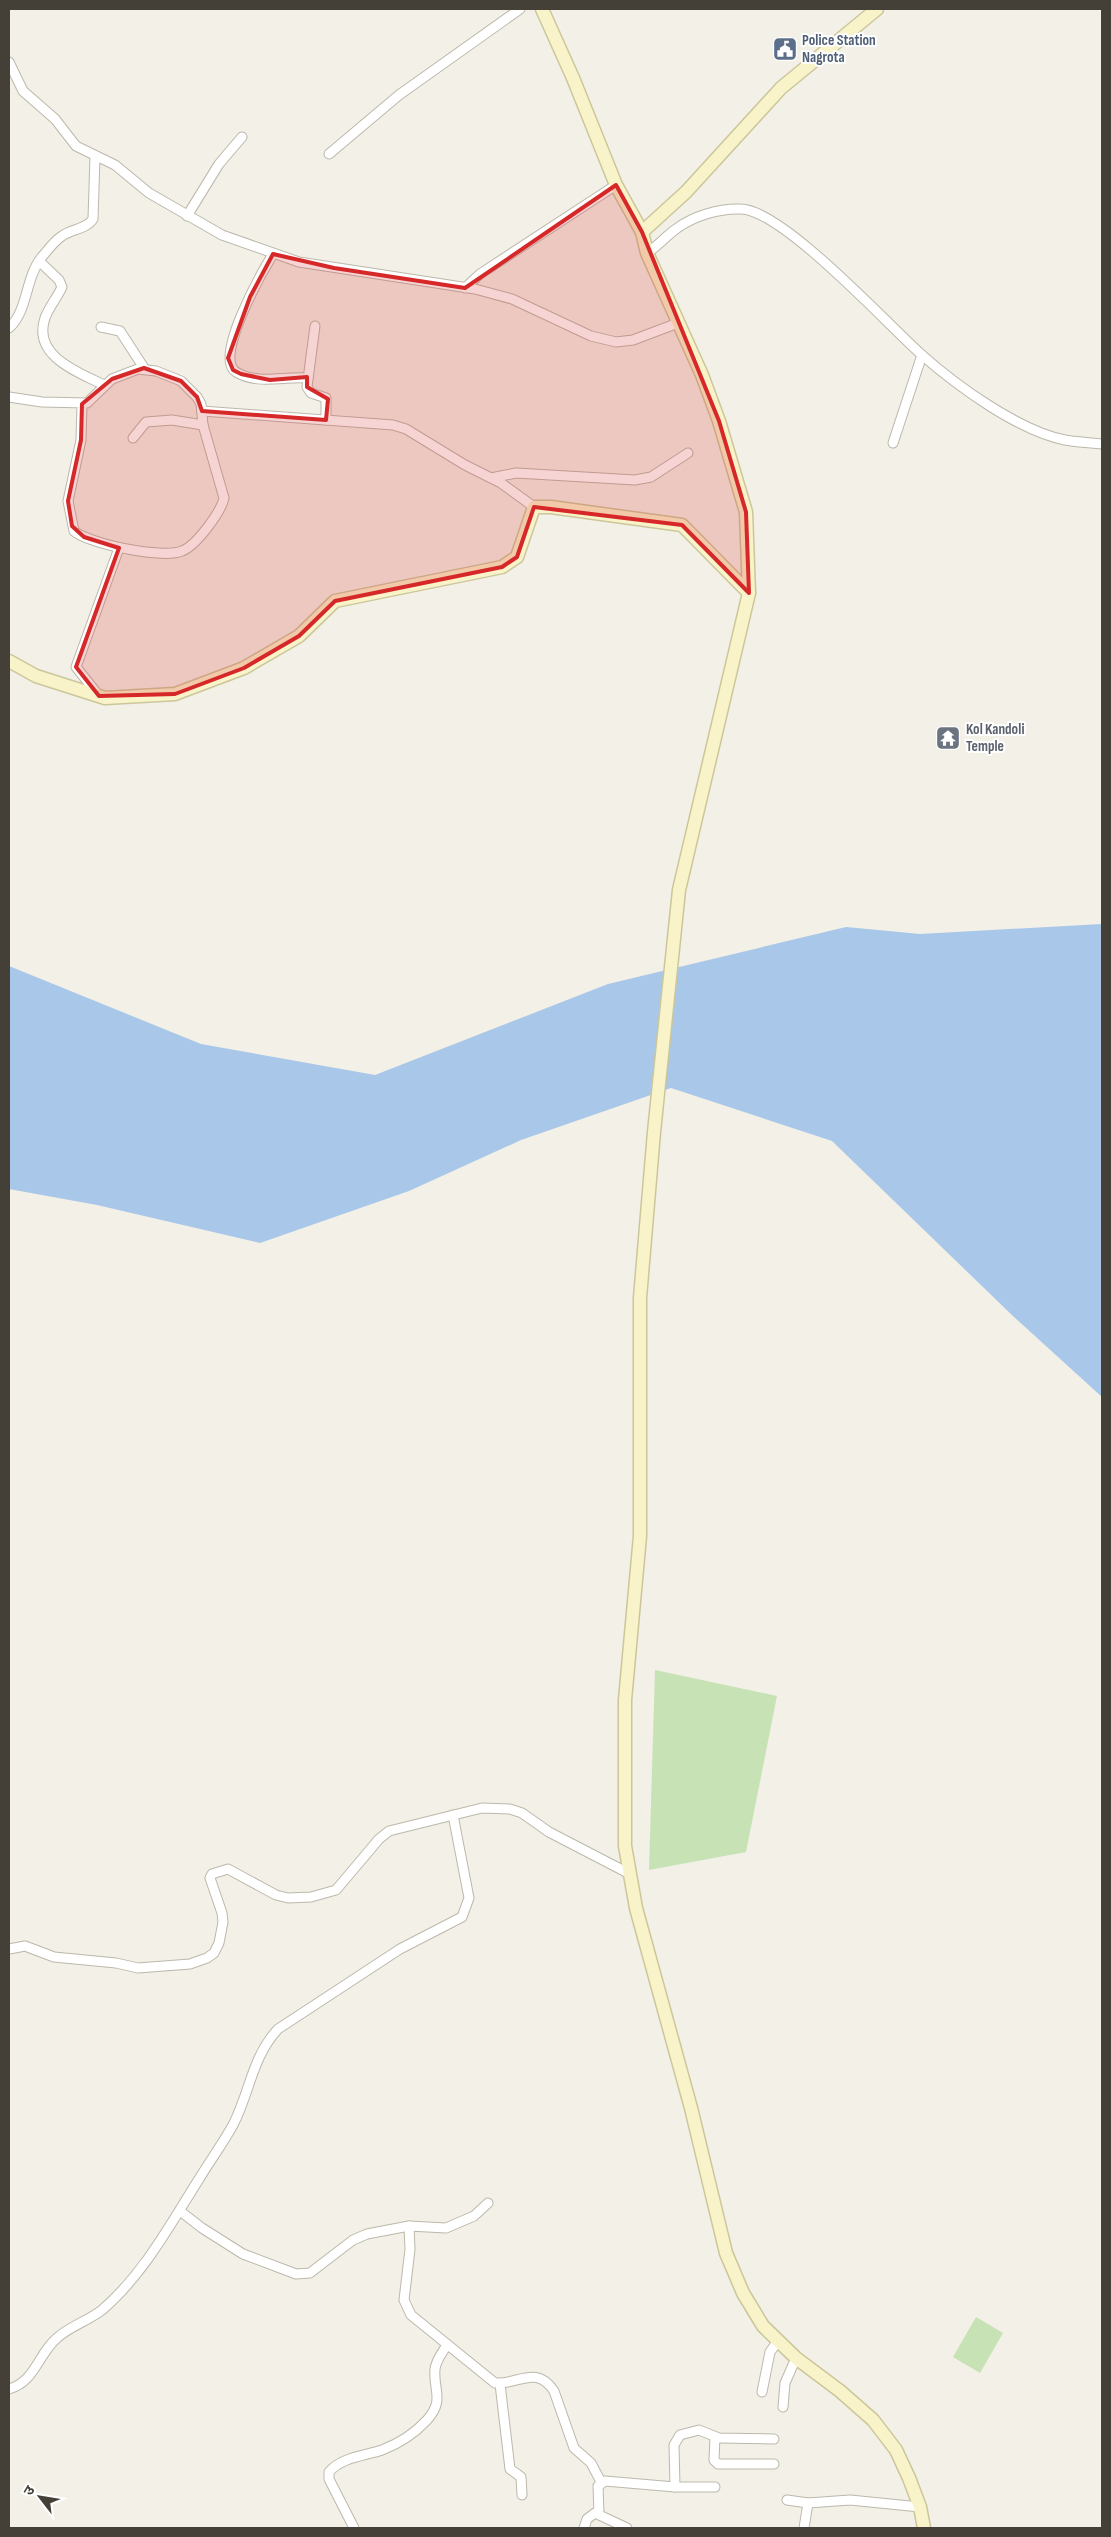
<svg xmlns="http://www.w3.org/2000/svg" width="1111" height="2537" font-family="'Sofia Sans Condensed','Noto Sans Devanagari',sans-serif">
<rect width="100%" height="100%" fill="#f2f0e7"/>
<!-- green -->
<g fill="#c7e2b4">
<polygon points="655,1670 777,1696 746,1852 649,1870"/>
<polygon points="976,2317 1003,2333 980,2373 953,2357"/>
</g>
<!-- water -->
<polygon fill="#a9c7e8" points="1102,924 1102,1397 1014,1317 832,1141 671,1088 521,1140 409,1191 260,1243 97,1205 9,1189 9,966 201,1044 375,1075 608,984 846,927 920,934"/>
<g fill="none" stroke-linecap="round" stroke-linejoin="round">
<defs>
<g id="street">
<polyline points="9,62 23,91 55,119 76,146 115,165 149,193 222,235 299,262 475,289 512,299 591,336 616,342 633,340 678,323"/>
<polyline points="329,154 399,95 520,9"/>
<polyline points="187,216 219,164 242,137"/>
<path d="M647,253C658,246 666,236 676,229C693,216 720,208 741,209C783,210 888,325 922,355C957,386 1019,431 1065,440C1077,442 1090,443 1102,444"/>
<path d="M273,254C262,272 213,358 236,372C257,385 284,376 307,378"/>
<path d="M39,261L59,280L62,287C57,298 49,307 45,318C32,356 78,372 104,385"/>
<polyline points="465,288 480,274 616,185"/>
<polyline points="315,326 307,387 311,393 326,398 326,420"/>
<polyline points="101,327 120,331 144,368"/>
<path d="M9,328C28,311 25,279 41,258C47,251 54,241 62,236C71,229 87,229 93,219L95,156"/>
<path d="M9,397L42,402L87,403L112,379L138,369L156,371L181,381L197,397L201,404L203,425L224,498C221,512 196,546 182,551C163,559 89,544 74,531L68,501L81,440L82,404"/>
<polyline points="202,411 393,425 406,429 465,465 501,483 534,507"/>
<polyline points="133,438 146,422 172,420 203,425"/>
<polyline points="893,443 922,355"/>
<polyline points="491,478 516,473 635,480 651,477 688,453"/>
<polyline points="99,696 76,667 119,548"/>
<polyline points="9,1949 25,1946 54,1957 116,1963 138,1968 190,1964 207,1958 214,1953 219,1943 223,1922 222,1913 210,1878 212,1874 228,1869 276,1895 288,1898 311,1897 336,1890 379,1839 389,1831 482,1808 510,1809 522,1813 549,1832 630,1874"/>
<polyline points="180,2211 202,2228 243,2254 296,2274 310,2273 353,2240 367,2234 409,2226 446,2228 474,2216 488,2203"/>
<path d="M409,2226L410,2249L404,2300L411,2315L495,2383C518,2385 536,2364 554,2391L574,2448L591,2463L601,2482"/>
<polyline points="500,2384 510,2469 521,2477 522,2495"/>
<path d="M9,2389C35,2382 38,2354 57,2338C70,2326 88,2321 102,2310C143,2275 170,2225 199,2179C210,2161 223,2143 233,2125C250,2092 252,2057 278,2029L400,1949L462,1917L469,1898L453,1815"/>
<polyline points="762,2392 770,2352 778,2341"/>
<polyline points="783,2407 785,2383 796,2358"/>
<polyline points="715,2437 714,2460 718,2464 774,2464"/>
<polyline points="675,2487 674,2445 680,2435 699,2430 719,2438 774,2439"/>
<polyline points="787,2500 808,2503 850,2500 920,2507"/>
<polyline points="599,2514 598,2486 605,2481 675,2487 715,2487"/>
<path d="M354,2528L329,2479V2472C342,2457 364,2456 382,2450C398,2444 415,2433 427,2420C445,2400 433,2390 435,2369C436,2360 442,2353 447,2345"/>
<polyline points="584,2528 587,2519 595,2513 627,2528"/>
<polyline points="804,2528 808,2503"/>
</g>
<g id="secondary">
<polyline points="542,9 573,78 616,185 642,232 647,253 702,375 719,421 746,512 749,593 679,890 654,1132 640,1298 640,1536 625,1700 625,1846 636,1908 691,2108 726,2253 743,2293 763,2326 796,2358 840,2391 873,2420 896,2450 909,2478 920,2507 924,2528"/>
<polyline points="642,232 686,192 781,88 877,9"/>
<polyline points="9,661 36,676 105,698 175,694 244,668 299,636 335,601 502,567 517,557 534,507 551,507 682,525 749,593"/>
</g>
</defs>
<!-- street casing -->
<use href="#street" stroke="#bcb8ab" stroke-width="11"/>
<!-- secondary casing -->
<use href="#secondary" stroke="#ccc69b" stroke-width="15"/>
<!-- street -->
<use href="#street" stroke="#fff" stroke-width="9"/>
<!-- secondary -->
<use href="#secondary" stroke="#f9f3ca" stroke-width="12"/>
</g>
<!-- marked area -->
<path fill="#d62828" fill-opacity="0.2" stroke="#d62828" stroke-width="4" stroke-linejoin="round" d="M616,185L642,232L719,421L746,512L749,593L682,525L534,507L517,557L502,567L335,601L299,636L244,668L175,694L99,696L76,667L119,548L84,537L72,526L68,501L81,440L82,404L112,379L144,368L181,381L197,397L202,411L326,420L328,399L307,387V377L270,380L241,374L233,370L228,358L250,297L273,254L334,268L465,288Z"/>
<!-- icons -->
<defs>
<symbol id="civic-square" viewBox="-11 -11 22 22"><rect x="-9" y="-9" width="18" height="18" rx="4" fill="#5c6f8a" stroke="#fff"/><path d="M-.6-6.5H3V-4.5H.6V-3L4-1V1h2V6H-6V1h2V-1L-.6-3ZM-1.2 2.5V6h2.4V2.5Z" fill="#fff"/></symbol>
<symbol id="temple-square" viewBox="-11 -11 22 22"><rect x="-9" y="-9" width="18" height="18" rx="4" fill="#6b7280" stroke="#fff"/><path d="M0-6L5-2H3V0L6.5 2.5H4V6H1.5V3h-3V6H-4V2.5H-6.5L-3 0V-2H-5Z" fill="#fff"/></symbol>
</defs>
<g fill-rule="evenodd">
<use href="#civic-square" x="771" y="35" width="28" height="28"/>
<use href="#temple-square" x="934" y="724" width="28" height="28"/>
</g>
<g text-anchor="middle" stroke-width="4" stroke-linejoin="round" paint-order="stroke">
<!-- service labels -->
<g font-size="15" font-weight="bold" fill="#4e5e75" stroke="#fff" text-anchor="start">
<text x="802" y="45">Police Station<tspan x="802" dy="17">Nagrota</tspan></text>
</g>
<!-- worship labels -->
<g font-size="15" font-weight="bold" fill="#5b616d" stroke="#fff" text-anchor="start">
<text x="966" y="734">Kol Kandoli<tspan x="966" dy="17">Temple</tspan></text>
</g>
</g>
<!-- border -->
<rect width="1111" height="2537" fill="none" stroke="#444037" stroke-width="20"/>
<!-- north arrow -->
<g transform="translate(40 2497) rotate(301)" stroke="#ffffff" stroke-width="4" paint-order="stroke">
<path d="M0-4L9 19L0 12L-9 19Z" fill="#444037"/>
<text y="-8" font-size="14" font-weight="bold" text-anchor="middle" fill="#444037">उ</text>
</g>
</svg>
